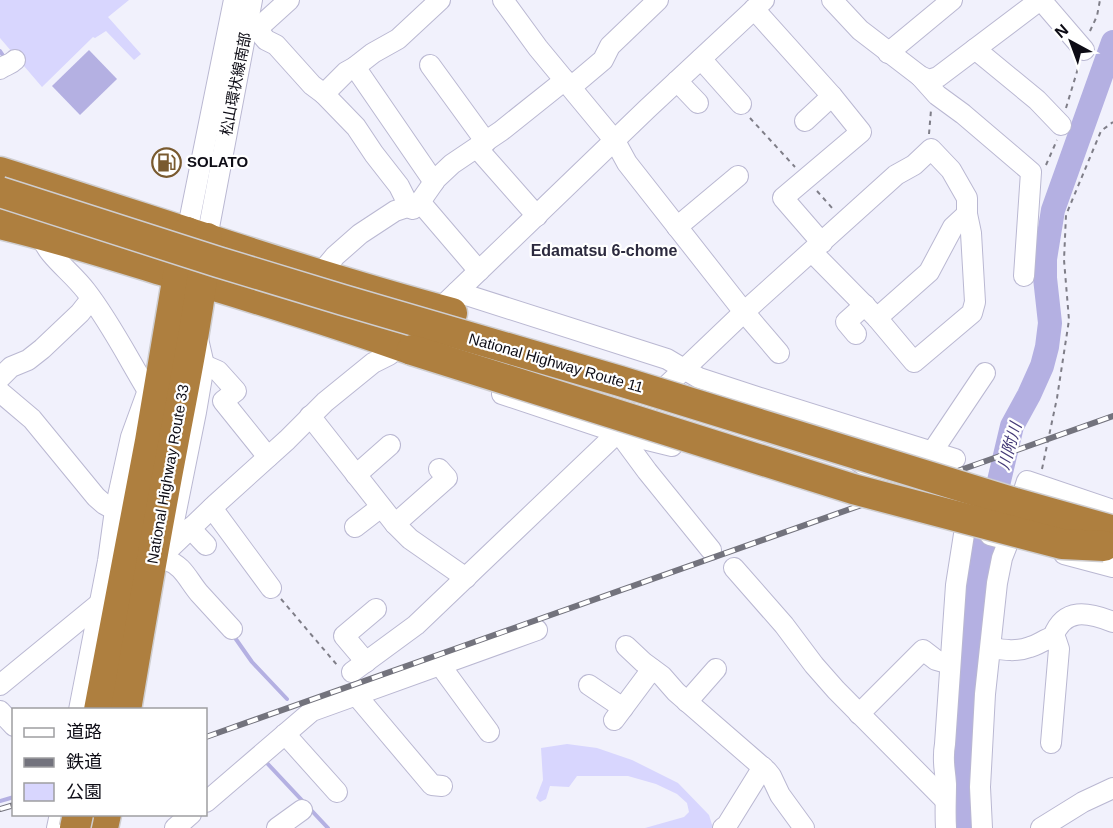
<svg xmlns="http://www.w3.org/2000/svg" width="1113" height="828" font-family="Helvetica,'Noto Sans JP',sans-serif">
<rect width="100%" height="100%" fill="#f1f1fc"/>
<!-- green -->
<g fill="#d8d6fe">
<polygon points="0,0 129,0 108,17 141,54 134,60 106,31 95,38 93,37 42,87 0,38"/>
<polygon points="567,744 597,748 632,760 678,783 709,815 713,828 645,828 684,817 689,812 687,803 677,794 656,784 628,776 577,776 569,787 550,786 546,799 540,802 536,798 543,780 541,748"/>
</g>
<!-- water -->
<polygon fill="#b4b0e2" points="89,50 117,79 80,115 52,86"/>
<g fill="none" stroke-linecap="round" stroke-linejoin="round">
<!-- stream -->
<g stroke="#b4b0e2" stroke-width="4">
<polyline points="0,51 6,60"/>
<polyline points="233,635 252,662 287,699"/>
<polyline points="266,759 265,761 328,828"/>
<polyline points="0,801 14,797"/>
</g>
<!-- river -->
<polyline stroke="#b4b0e2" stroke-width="24" points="963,828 961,732 981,557 1012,426 1029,395 1042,366 1047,347 1050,323 1045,278 1045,259 1053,210 1113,42"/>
<defs>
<g id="minor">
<polyline points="503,0 538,48 615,141 627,163 744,312 779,353"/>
<polyline points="832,0 860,30 920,76 929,80 938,77 1040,0"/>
<polyline points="1041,0 1084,50"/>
<polyline points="754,9 832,96 861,132 783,198 822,243"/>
<polyline points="247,27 257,29 266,40 276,45 312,85 324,94 346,72 355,67 373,53 398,39 440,0"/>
<polyline points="257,29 289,0"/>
<polyline points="975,49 1037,100 1061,125"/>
<polyline points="888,53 952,0"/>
<polyline points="701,59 741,104"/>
<polyline points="430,65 486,142"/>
<polyline points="355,67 434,182"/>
<path d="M0,69C5,65 10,65 15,60"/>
<polyline points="920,76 937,95 963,114 1031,172 1024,276"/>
<polyline points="677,81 698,103"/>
<polyline points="571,87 603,60 610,46 658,0"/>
<polyline points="324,94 356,127 374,154 399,186 406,200 407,207"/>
<polyline points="805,121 832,96"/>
<polyline points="477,148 537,216"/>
<polyline points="420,202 479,271"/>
<polyline points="677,227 738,176"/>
<polyline points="187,232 234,0"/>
<path d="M39,233C48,257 71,271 86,291C110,322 128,358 148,391"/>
<polyline points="207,238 252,0"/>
<polyline points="320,274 335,256 360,234 395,211 407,207 413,209 420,202 436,179 452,164 501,131 565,80"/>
<polyline points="457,292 667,359 699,378 757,397 955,459"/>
<polyline points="432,316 647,109 764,0"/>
<polyline points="877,318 929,272 953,227 967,214"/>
<polyline points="856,334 846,322 865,305"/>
<polyline points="204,365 218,371 236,391 223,401 268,457"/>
<polyline points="0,378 11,367 28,360 42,349 80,313 91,299"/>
<polyline points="0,392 32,419 96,497 104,504 115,510"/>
<polyline points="502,394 619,433 672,446"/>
<polyline points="310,416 395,524 410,539 466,578"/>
<polyline points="619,433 647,471 711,550"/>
<polyline points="932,452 985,373"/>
<polyline points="858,461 873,471 903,501"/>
<polyline points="356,475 390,445"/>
<polyline points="212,508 271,588"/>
<polyline points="1016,515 1027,481 1113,510"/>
<polyline points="395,524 447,478 439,469"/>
<polyline points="355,527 381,507"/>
<polyline points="190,528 206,545"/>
<polyline points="168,550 215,505 287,440 325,402 373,363 389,355 406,340"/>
<polyline points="168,551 196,412 204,365 198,339"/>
<polyline points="1064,554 1113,567"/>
<path d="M166,560C183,565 188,580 199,593C210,605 221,617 232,629"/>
<polyline points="734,568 784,625 814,665 836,690 945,800"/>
<path d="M1053,637C1064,607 1088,612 1113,622"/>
<polyline points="626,646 643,662 662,676 676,692 767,771 771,776 780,795 804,828"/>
<path d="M991,648C1004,650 1017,652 1030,647C1038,645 1045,639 1053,637L1056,640L1059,649L1051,743"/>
<polyline points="366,662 344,636 376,609"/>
<polyline points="440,665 489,732"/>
<polyline points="352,672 416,625 744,312 896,175 914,165 931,149 951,170 967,198 967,214 971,233 975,302 972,313 914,362 877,318 812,252"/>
<polyline points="0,685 100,603"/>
<polyline points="589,685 623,708"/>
<polyline points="356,695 432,785 442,786"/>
<polyline points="687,702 716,669"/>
<polyline points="79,710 108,561 115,510 131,437 147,393"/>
<polyline points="0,711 14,726"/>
<polyline points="859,714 923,650 936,660 950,664"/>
<polyline points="614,720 652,669"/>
<polyline points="285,734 337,792"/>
<polyline points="206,802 312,711 537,630"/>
<polyline points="57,828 60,814"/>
<polyline points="175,828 191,814"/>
<polyline points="277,828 302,810"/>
<polyline points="723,828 727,825 763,767"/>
<path d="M946,828C945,813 946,798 946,784C945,768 942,761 945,744L956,585L965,528"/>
<polyline points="982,828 980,787 985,694 997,583 1002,558 1009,540 990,535"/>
<polyline points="1041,828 1083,802 1113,788"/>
</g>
<g id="highway">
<path d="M0,172C150,219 300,272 452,313"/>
<path d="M0,224C56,237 112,255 167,272C249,296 331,321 412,350"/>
<polyline points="99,710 150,441 178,275 187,232"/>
<path d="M126,710C141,621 156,533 173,445C186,376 200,308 207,238"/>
<polyline points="103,828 106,814"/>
</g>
</defs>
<!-- minor casing -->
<use href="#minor" stroke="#bab8d2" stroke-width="22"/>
<!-- highway casing -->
<use href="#highway" stroke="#cfced0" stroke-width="33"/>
<!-- path -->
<g stroke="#7f7e88" stroke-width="2" stroke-dasharray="4.5 4.5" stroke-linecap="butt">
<polyline points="1090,31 1097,16 1100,0"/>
<polyline points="1066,108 1079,65"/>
<polyline points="750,118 795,167"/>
<polyline points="929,134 931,110"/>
<polyline points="1046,165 1057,140"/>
<polyline points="817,191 833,209"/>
<polyline points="1042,469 1057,398 1069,320 1064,260 1066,215 1101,131 1113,122"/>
<polyline points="281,599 337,665"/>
</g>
<!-- minor -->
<use href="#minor" stroke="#fff" stroke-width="20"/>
<!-- highway -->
<use href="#highway" stroke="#ae7f3f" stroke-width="30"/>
<defs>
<g id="rail">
<polyline points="206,737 1113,416"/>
<polyline points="0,809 14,805"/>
</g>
</defs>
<!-- rail casing -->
<use href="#rail" stroke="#73737d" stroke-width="6"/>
<!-- rail -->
<use href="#rail" stroke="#fff" stroke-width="4" stroke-dasharray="11" stroke-linecap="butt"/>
<defs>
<g id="highway-bridge">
<polyline points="0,192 218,262 343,300 620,381 1015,503 1111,530"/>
<polyline points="412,350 853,489 1062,544 1104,546"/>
<polyline points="75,828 78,814"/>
</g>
</defs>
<!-- highway-bridge casing -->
<use href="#highway-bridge" stroke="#cfced0" stroke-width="33" stroke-linecap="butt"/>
<!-- highway-bridge -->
<use href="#highway-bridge" stroke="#ae7f3f" stroke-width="30"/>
</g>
<!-- icons -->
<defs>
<symbol id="fuel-ring" viewBox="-11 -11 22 22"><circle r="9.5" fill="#fff" stroke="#795a2f" stroke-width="1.5"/><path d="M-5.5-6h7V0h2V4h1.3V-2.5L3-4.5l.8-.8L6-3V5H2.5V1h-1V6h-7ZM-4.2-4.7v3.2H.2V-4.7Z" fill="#795a2f"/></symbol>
</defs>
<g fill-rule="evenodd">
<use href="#fuel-ring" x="150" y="146" width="33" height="33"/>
</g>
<g text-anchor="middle" stroke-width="4.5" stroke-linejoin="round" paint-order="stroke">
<!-- street labels -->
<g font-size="15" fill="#0d0c15" stroke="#fff">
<text transform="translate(236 84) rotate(-79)" y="5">松山環状線南部</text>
<text transform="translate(556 363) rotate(16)" y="5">National Highway Route 11</text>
<text transform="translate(168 474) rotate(-80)" y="5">National Highway Route 33</text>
</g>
<!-- poi labels -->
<g font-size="15" font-weight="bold" fill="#0d0c15" stroke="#fff" text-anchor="start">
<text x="187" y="167">SOLATO</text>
</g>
<!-- neighbourhood labels -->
<g font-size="16" font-weight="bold" fill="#2c2a3e" stroke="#fff">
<text x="604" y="256">Edamatsu 6-chome</text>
</g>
<!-- water labels -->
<g font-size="16" font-style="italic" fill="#453b78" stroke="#fff">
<text transform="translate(1009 446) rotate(-74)" y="6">川附川</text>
</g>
</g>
<!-- legend -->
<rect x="12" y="708" width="195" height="108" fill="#ffffff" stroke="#9e9ea1" stroke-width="1.5"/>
<rect x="24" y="728" width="30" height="9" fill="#ffffff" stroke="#9e9ea1" stroke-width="1.5"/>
<text x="66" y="738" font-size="18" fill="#0d0c15">道路</text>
<rect x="24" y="758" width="30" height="9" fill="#73737d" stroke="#9e9ea1" stroke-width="1.5"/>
<text x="66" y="768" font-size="18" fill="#0d0c15">鉄道</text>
<rect x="24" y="783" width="30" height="18" fill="#d8d6fe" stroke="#9e9ea1" stroke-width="1.5"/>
<text x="66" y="798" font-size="18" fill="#0d0c15">公園</text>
<!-- north arrow -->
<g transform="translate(1071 42) rotate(319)" stroke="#ffffff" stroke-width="4.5" paint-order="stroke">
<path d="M0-4.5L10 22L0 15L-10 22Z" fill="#0d0c15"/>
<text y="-9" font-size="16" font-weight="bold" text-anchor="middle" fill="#0d0c15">N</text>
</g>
</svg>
